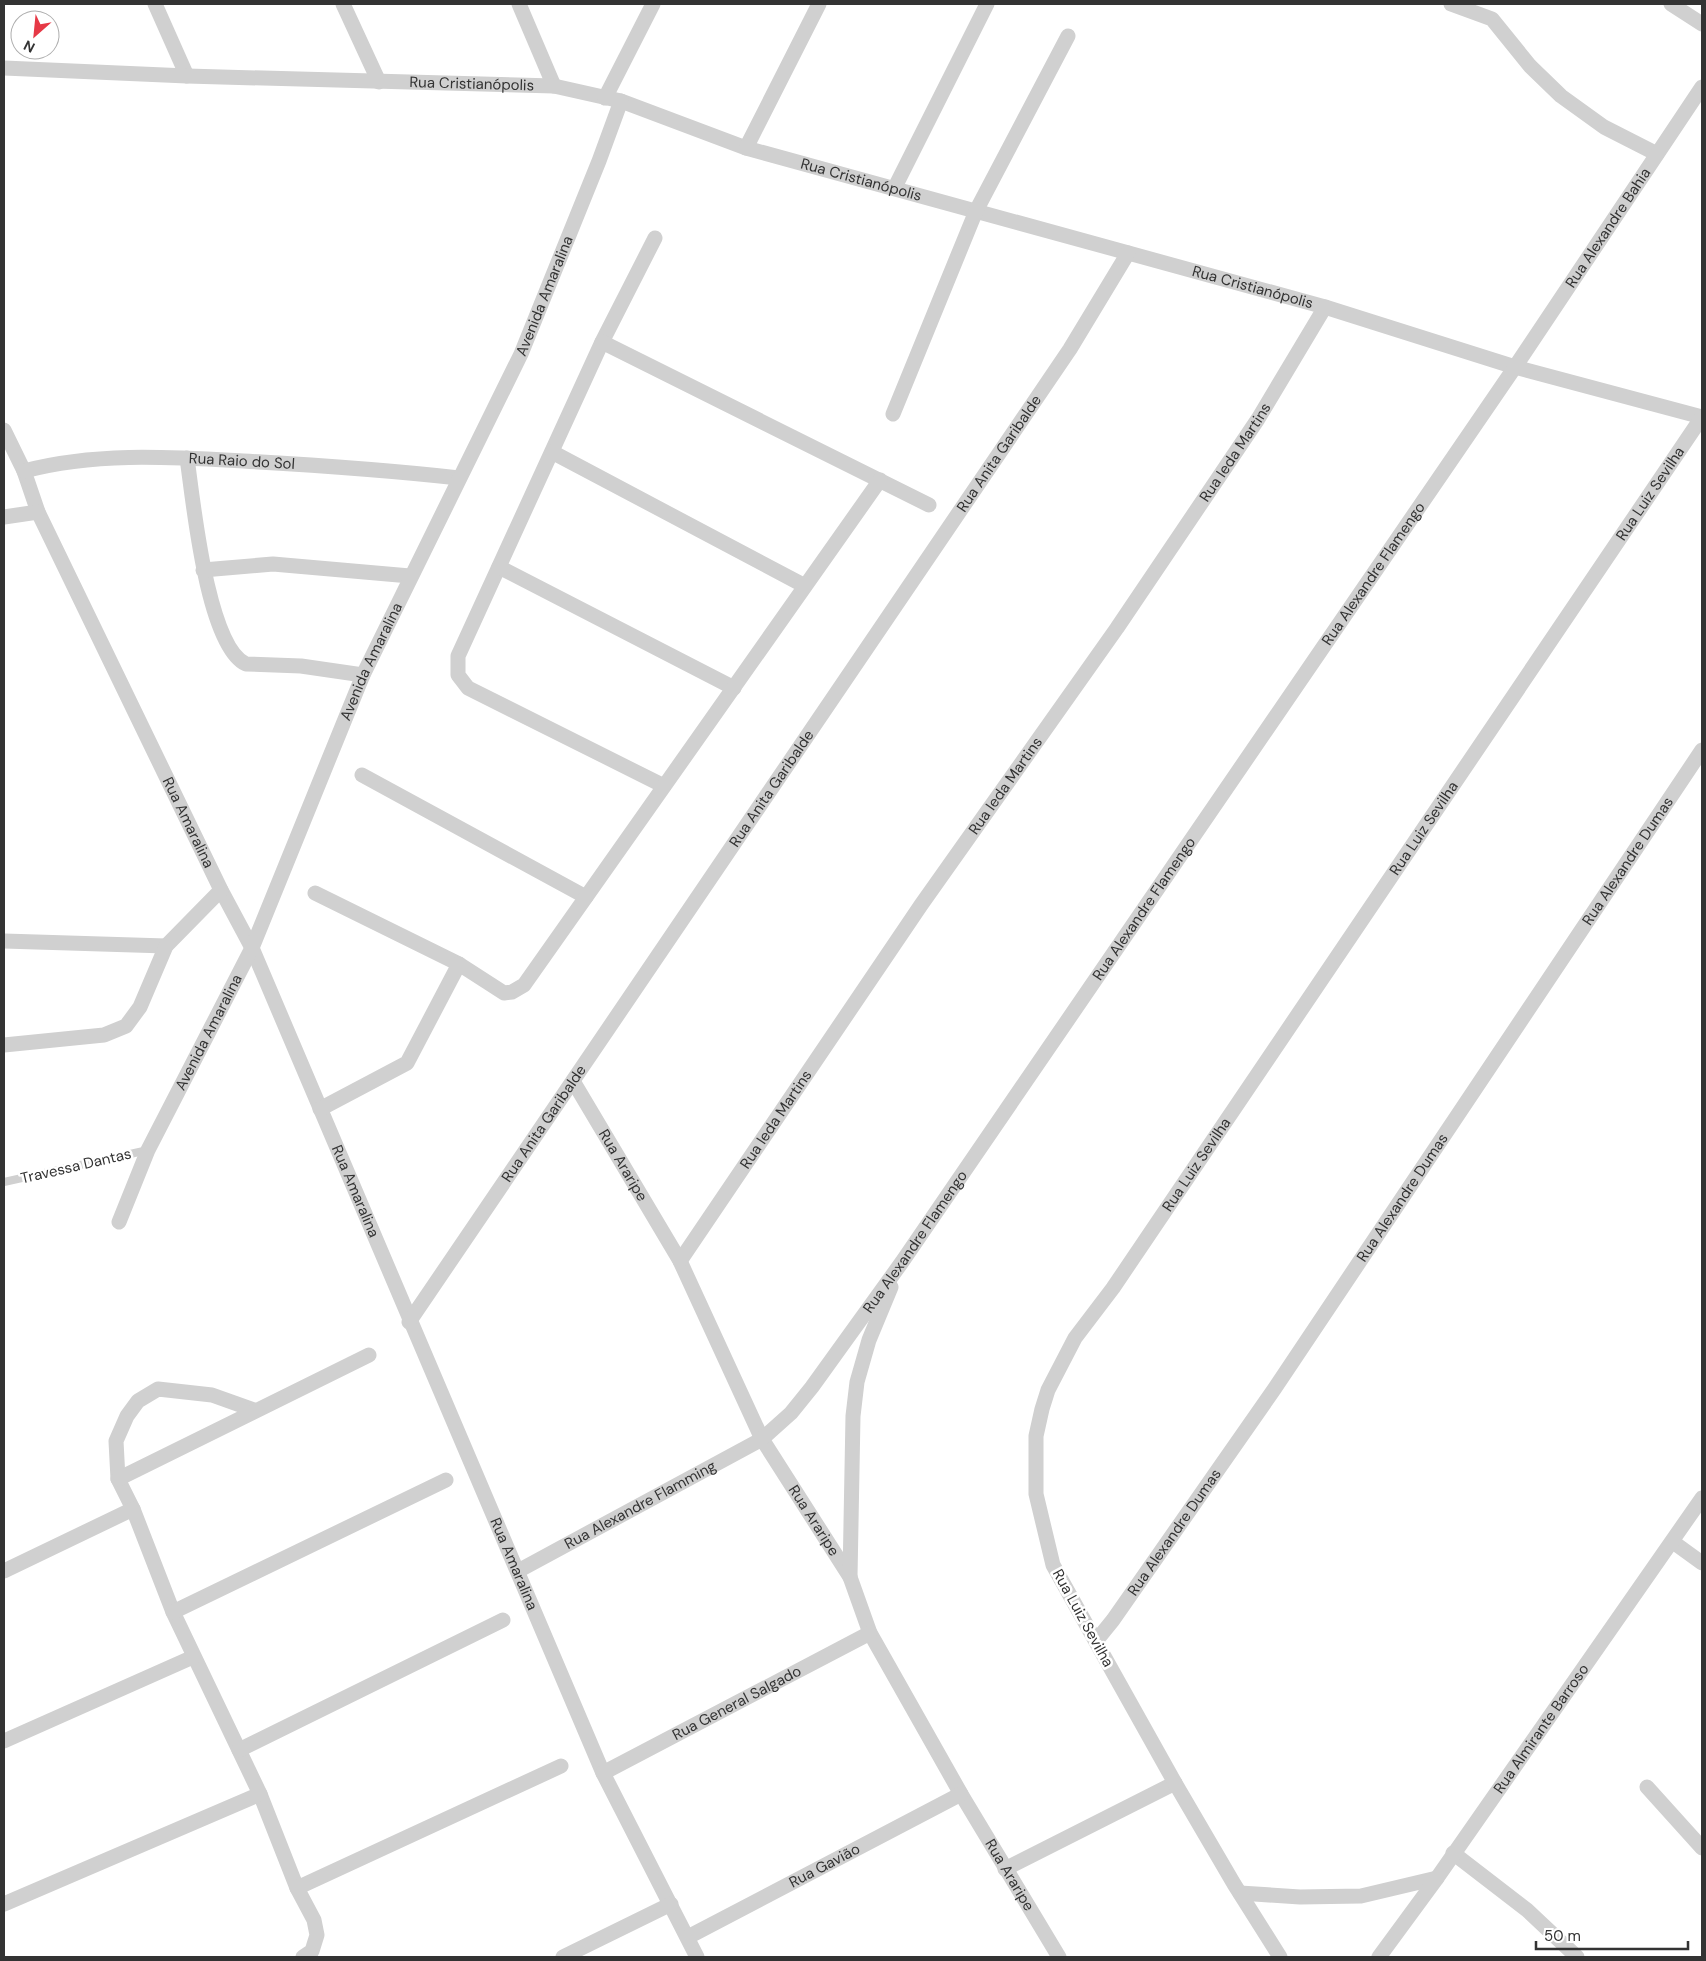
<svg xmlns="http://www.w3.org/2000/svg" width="1706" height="1961" font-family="'DM Sans',sans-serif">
<rect width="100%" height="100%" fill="#fff"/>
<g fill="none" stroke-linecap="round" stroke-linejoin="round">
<!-- lane -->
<polyline stroke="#d0d0d0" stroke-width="8" points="4,1182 148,1150"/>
<!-- street -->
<g stroke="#d0d0d0" stroke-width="15">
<polyline points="155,4 187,76"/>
<polyline points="343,4 379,82"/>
<polyline points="519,4 554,86"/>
<polyline points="1451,4 1492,19 1530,66 1561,96 1604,127 1657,154"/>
<polyline points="1671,4 1702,24"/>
<path id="s1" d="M4,68L187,76L554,86L621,101L746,148L1325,307L1515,367L1702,417"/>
<polyline points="605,98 653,4"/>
<polyline points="746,148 819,4"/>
<polyline points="895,187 987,4"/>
<polyline points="655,238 602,342 458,656 458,675 468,688 664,786"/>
<polyline points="602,342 929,505"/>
<polyline points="893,414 976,211 1068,36"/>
<path id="s2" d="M4,430L24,471L38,512L221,890L252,948L603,1773L697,1957"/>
<polyline points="552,452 805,586"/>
<path d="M187,458C193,500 207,646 246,664L301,666L363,675"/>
<path id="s3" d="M24,471C96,452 170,457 243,461C315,465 387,470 459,478"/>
<polyline points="4,517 38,512"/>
<polyline points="499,567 734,688"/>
<polyline points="203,570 273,564 410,576"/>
<polyline points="362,775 586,897"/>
<polyline points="315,893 459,964 504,993 512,992 524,985 880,480"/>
<polyline points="4,941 166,946"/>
<polyline points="4,1045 104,1035 126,1026 140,1007 166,946 221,890"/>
<path id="s4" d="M573,1081L680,1261L762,1439L850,1577L870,1633L961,1794L1059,1957"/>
<polyline points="320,1109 407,1063 459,964"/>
<path id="s5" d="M119,1222L148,1150L252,948L363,675L521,354L599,161L621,101"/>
<path id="s6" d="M680,1261L921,905L1117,628L1258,419L1325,307"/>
<path id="s7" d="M409,1322L1070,349L1128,253"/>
<polyline points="254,1410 212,1395 158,1389 138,1401 127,1416 116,1441 118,1479 133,1509 173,1612 260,1794 297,1888 314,1920 317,1935 312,1951 303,1957"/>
<polyline points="118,1479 369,1355"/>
<polyline points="1673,1542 1702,1563"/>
<polyline points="4,1571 133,1509"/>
<path id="s8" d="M518,1571L762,1439L791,1413L812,1387L902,1262L1515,367L1702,87"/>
<polyline points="850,1577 853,1416 857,1382 869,1340 891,1287"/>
<polyline points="173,1612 446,1480"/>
<path id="s9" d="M1096,1641L1113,1620L1275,1388L1702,750"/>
<polyline points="4,1741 193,1657"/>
<polyline points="239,1750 503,1620"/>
<path id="s10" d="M603,1773L870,1633"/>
<polyline points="1647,1787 1702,1848"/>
<polyline points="1453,1853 1527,1910 1577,1957"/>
<polyline points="1005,1869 1175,1783"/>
<polyline points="297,1888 561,1766"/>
<polyline points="1240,1893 1300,1897 1361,1896 1437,1878"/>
<polyline points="4,1904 260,1794"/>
<path id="s11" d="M688,1937L961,1794"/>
<polyline points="563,1957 671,1904"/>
<path id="s12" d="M1280,1957L1234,1884L1175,1783L1053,1565L1036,1494V1436L1042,1409L1048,1390L1075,1338L1113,1288L1702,417"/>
<path id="s13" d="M1379,1957L1437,1878L1702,1498"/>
</g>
</g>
<g text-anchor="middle" stroke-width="5" stroke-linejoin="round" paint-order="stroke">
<!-- street labels -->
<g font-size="15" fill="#333" stroke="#fff">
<text dy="5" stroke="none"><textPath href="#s1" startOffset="468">Rua Cristianópolis</textPath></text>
<text dy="5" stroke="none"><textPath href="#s1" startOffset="872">Rua Cristianópolis</textPath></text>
<text dy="5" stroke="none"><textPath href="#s8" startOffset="1756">Rua Alexandre Bahia</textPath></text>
<text dy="5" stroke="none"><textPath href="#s1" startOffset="1278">Rua Cristianópolis</textPath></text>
<text dy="5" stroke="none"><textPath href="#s5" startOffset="1020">Avenida Amaralina</textPath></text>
<text dy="5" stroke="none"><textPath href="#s6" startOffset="981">Rua Ieda Martins</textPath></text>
<text dy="5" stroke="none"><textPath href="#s7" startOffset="1050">Rua Anita Garibalde</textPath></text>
<text dy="5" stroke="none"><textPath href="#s3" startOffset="219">Rua Raio do Sol</textPath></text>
<text dy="5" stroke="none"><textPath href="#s12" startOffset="1712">Rua Luiz Sevilha</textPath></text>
<text dy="5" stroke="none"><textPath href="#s8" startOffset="1338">Rua Alexandre Flamengo</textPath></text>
<text dy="5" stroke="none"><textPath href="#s5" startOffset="615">Avenida Amaralina</textPath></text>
<text dy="5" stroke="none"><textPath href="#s6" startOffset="576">Rua Ieda Martins</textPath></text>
<text dy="5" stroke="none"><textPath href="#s7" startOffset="645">Rua Anita Garibalde</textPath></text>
<text dy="5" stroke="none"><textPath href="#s2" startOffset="434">Rua Amaralina</textPath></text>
<text dy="5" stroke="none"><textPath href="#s12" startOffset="1308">Rua Luiz Sevilha</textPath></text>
<text dy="5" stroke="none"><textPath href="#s9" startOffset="944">Rua Alexandre Dumas</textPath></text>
<text dy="5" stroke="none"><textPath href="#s8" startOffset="932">Rua Alexandre Flamengo</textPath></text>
<text dy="5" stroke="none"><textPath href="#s5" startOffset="210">Avenida Amaralina</textPath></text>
<text dy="5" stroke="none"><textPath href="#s6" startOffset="171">Rua Ieda Martins</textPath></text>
<text dy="5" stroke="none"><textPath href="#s7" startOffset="240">Rua Anita Garibalde</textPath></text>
<text dy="5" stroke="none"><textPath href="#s4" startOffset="98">Rua Araripe</textPath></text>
<text dy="5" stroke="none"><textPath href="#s12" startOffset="902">Rua Luiz Sevilha</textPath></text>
<text transform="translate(76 1166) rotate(-13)" y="5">Travessa Dantas</text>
<text dy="5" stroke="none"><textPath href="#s2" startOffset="839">Rua Amaralina</textPath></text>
<text dy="5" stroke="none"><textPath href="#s9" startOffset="539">Rua Alexandre Dumas</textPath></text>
<text dy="5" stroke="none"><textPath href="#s8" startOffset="528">Rua Alexandre Flamengo</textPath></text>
<text dy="5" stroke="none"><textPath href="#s8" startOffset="139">Rua Alexandre Flamming</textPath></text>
<text dy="5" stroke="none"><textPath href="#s4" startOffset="502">Rua Araripe</textPath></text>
<text dy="5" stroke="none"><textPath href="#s9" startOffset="134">Rua Alexandre Dumas</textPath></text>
<text dy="5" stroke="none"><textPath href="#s2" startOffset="1244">Rua Amaralina</textPath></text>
<text transform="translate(1083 1618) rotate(61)" y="5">Rua Luiz Sevilha</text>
<text dy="5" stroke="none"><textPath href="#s10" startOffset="151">Rua General Salgado</textPath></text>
<text dy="5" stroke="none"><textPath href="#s13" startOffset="280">Rua Almirante Barroso</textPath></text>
<text dy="5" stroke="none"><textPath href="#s11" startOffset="154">Rua Gavião</textPath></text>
<text dy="5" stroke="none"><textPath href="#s4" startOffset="908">Rua Araripe</textPath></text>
</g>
</g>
<!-- border -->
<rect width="1706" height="1961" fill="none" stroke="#333333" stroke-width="10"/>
<!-- north arrow -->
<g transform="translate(35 35) rotate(207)"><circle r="24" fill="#ffffff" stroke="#adadad"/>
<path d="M0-4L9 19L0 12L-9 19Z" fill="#e63946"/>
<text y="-8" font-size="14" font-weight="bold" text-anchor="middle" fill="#333333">N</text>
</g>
<!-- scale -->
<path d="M1536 1941v8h152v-8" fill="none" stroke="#333333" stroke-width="2.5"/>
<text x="1544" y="1941" font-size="15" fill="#333333" stroke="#ffffff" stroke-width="4" paint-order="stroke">50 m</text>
</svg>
